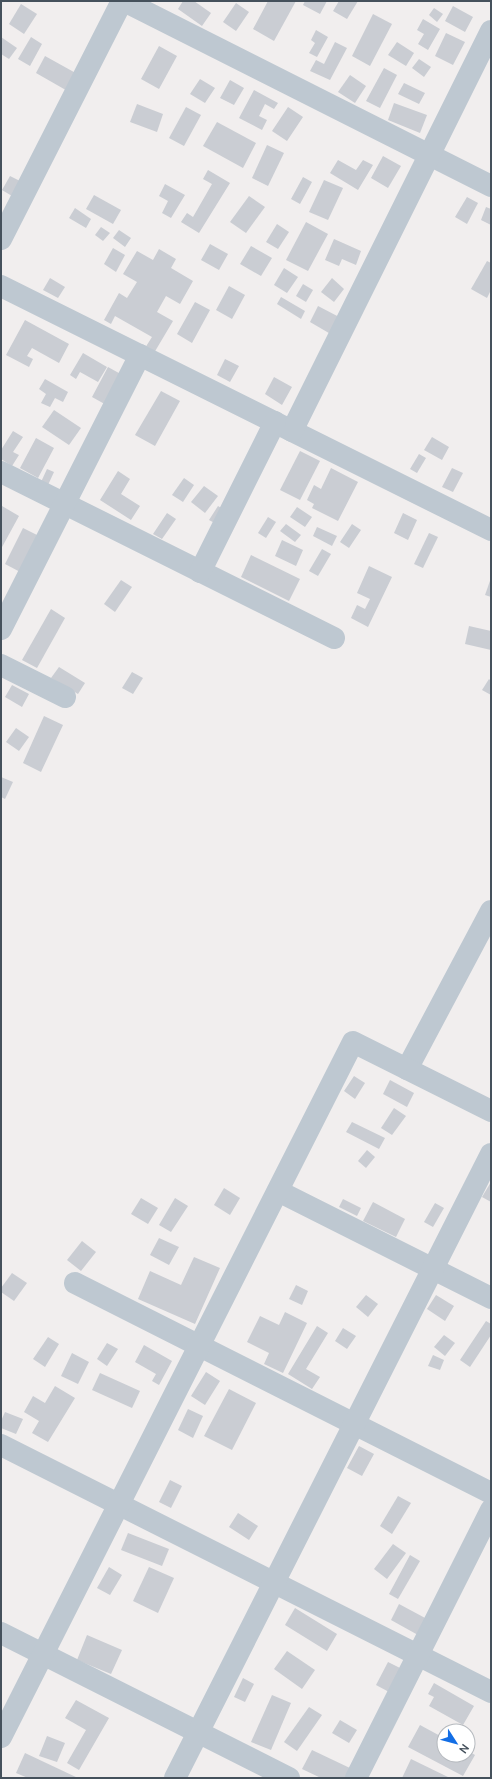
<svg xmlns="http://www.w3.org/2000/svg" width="492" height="1779" font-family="Manrope,sans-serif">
<rect width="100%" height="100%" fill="#f1eeee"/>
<!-- building -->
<g fill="#cacdd3">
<polygon points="183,1 194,1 211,13 202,26 178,9"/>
<polygon points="268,1 296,1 274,41 253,29"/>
<polygon points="305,1 327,1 320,14 303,5"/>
<polygon points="339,1 358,1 347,19 333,11"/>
<polygon points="236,3 249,12 236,31 223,22"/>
<polygon points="21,4 37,14 24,34 9,24"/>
<polygon points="453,6 473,17 465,32 445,21"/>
<polygon points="434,8 443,14 437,22 429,15"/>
<polygon points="373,14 392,24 370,66 352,56"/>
<polygon points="423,19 440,29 428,50 418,44 424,34 417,30"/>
<polygon points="316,30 328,37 317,57 309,53 315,43 311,40"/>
<polygon points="446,33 465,42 453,65 435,56"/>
<polygon points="1,37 17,48 9,59 1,54"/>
<polygon points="31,37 42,44 30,66 18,59"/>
<polygon points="335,42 347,48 330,80 310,71 316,60 324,64"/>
<polygon points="397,42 414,53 406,66 388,55"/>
<polygon points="159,46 177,56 159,89 141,79"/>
<polygon points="45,56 81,76 71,93 36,73"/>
<polygon points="419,59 431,67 424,77 412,68"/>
<polygon points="384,68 397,75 380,108 366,101"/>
<polygon points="350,75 366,86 355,103 338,92"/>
<polygon points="200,79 215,88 205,103 190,94"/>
<polygon points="230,80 244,88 234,105 220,98"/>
<polygon points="404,83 425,93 419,104 398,94"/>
<polygon points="254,90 278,103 274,109 265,104 259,116 267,120 262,130 239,118"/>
<polygon points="394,103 427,115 420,133 388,120"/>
<polygon points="137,104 163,114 157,132 130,122"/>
<polygon points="186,107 201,115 184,146 169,138"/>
<polygon points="288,107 303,117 287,141 272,131"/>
<polygon points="217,122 256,143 243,168 203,146"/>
<polygon points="267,145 284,153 268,186 252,178"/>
<polygon points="383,156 401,166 388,188 371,178"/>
<polygon points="338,160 356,170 363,160 373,165 358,190 330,173"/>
<polygon points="208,170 230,183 199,233 181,222 187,213 193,217 212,184 203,179"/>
<polygon points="10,176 26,184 17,199 2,190"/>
<polygon points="303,177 312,182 300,204 291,199"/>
<polygon points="324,180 343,188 328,220 309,212"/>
<polygon points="165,184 185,195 171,218 162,213 168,201 159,196"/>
<polygon points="94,195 121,210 113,224 86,209"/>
<polygon points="249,196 265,207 246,233 230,222"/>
<polygon points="467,197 478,203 467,224 455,217"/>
<polygon points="486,207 491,209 491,225 481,220"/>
<polygon points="75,208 91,219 86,228 69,218"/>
<polygon points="306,222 328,234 308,271 286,260"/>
<polygon points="277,224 289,232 278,249 266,242"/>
<polygon points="101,227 110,233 103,241 95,235"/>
<polygon points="119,230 131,238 125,247 113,238"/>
<polygon points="334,239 361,251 356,265 342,259 339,266 325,260"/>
<polygon points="210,244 228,254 219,270 201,260"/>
<polygon points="251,246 272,258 261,276 240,264"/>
<polygon points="113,248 125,255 116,272 104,264"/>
<polygon points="159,249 176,259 171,268 193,281 180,304 166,296 157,312 173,321 154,353 145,348 152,337 115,316 111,324 104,320 119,293 127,298 137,282 123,274 137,251 153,260"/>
<polygon points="487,261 491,263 491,290 487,298 471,289"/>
<polygon points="284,268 298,277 287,293 274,285"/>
<polygon points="50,278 65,287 58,298 43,290"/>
<polygon points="332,278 344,289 334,302 321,292"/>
<polygon points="303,284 313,290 306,302 296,296"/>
<polygon points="229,286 245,295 232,319 216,310"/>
<polygon points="281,297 305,311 301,319 277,304"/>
<polygon points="195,302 210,310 192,343 177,334"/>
<polygon points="318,306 343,319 334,336 310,322"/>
<polygon points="25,320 69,344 59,363 32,348 27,356 33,359 29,367 6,355"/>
<polygon points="83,353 107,367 98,382 80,372 76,379 70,375"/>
<polygon points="225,359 239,366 230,382 217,375"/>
<polygon points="108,367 126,377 110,407 92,397"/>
<polygon points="274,377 292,387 282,405 265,394"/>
<polygon points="45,379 68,392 63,402 55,398 50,407 41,403 46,394 39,389"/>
<polygon points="161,391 180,401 155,446 135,435"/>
<polygon points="54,410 81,428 69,445 42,427"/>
<polygon points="13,431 23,437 13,452 19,455 12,466 1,459 1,450"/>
<polygon points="432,437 449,447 442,460 424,450"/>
<polygon points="36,438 54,448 38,478 20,468"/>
<polygon points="300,451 320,461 300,500 280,490"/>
<polygon points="419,454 426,458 417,473 410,469"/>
<polygon points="331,468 358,482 338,521 312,508 314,504 307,500 314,485 321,489"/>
<polygon points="452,468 463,473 453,492 442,487"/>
<polygon points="47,469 54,472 48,485 41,482"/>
<polygon points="118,471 130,479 121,494 140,506 131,520 100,500"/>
<polygon points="184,478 194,485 183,502 172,495"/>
<polygon points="204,486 218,496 205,513 191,502"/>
<polygon points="2,506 19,516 1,549 1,507"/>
<polygon points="218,506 229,513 220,526 209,520"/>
<polygon points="297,507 312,517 305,527 290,517"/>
<polygon points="167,513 176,519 162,539 153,534"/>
<polygon points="403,513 417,520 408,540 394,533"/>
<polygon points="268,517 276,522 266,538 258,533"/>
<polygon points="286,524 301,535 295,542 280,531"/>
<polygon points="352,524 361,530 349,548 340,542"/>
<polygon points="317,527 337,536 332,546 313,536"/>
<polygon points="23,528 43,538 24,574 5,564"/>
<polygon points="429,533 438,537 423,568 414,564"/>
<polygon points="282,540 303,550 296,566 275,556"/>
<polygon points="322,549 331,554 318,576 309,571"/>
<polygon points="251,555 300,579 289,601 241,577"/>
<polygon points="369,566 392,577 368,627 351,618 357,605 365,609 370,599 357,593"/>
<polygon points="491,578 491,597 485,595"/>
<polygon points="121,580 132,587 115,612 104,604"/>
<polygon points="51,609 65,618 37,668 22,660"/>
<polygon points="469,626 491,631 491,650 465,644"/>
<polygon points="59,667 85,683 78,694 51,678"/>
<polygon points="132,672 143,678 133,694 122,688"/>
<polygon points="489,679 491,681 491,695 482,690"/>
<polygon points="12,685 29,694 22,707 5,697"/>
<polygon points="44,716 63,725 41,772 23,763"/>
<polygon points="16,728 29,737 19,751 6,742"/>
<polygon points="1,777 13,782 5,799 1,797"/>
<polygon points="354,1076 365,1083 355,1099 344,1091"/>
<polygon points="390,1080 414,1093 407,1107 383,1094"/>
<polygon points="394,1108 406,1116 392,1135 381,1128"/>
<polygon points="352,1122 385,1138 379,1149 346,1132"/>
<polygon points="367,1150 375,1157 366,1168 358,1161"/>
<polygon points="491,1182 491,1202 482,1197"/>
<polygon points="224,1188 240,1198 230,1215 214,1205"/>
<polygon points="141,1198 158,1208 148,1224 131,1214"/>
<polygon points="175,1198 188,1206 171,1232 159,1225"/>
<polygon points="343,1199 361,1208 357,1216 339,1207"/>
<polygon points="373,1202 405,1219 396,1237 363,1221"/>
<polygon points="435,1203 444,1208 433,1227 424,1222"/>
<polygon points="159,1238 179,1247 169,1265 150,1255"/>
<polygon points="82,1241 96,1252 81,1271 67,1260"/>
<polygon points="194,1257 220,1268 195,1324 138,1299 150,1271 181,1285"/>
<polygon points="12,1273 27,1283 14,1301 1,1292 1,1288"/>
<polygon points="296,1285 308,1291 302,1305 289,1299"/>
<polygon points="366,1295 378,1304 368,1317 356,1307"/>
<polygon points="436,1295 454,1306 445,1321 427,1309"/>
<polygon points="285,1312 307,1323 283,1373 264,1364 269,1353 247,1342 260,1316 279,1325"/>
<polygon points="486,1321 491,1324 491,1335 470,1367 460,1360"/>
<polygon points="317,1326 328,1333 306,1369 320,1377 312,1389 288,1374"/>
<polygon points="343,1328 356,1336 347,1349 335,1341"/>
<polygon points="444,1335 455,1343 445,1356 434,1347"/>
<polygon points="48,1337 59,1344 45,1367 33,1359"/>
<polygon points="107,1343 118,1349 107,1366 97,1359"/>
<polygon points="144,1345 172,1361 159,1385 152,1381 156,1374 135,1362"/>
<polygon points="72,1353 89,1362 78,1384 61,1376"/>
<polygon points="433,1355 444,1360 440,1370 428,1366"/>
<polygon points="206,1372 220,1381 205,1405 191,1396"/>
<polygon points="100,1373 140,1391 132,1408 92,1390"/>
<polygon points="55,1386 75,1398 48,1442 32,1433 39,1421 24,1412 33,1396 45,1403"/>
<polygon points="229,1389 256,1403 232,1450 204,1436"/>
<polygon points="188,1409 203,1416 193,1438 178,1430"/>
<polygon points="5,1412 23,1419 16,1434 1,1428 1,1421"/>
<polygon points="359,1446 374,1454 362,1476 347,1468"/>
<polygon points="170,1480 182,1486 171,1508 159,1502"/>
<polygon points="398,1496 411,1503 392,1534 380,1526"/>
<polygon points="238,1513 258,1526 249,1540 229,1527"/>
<polygon points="128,1533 169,1549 162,1566 121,1550"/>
<polygon points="393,1544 406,1553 387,1579 374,1569"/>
<polygon points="410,1555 420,1561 398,1599 389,1594"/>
<polygon points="109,1567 122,1575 110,1595 97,1588"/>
<polygon points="149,1567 174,1578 158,1613 133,1601"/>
<polygon points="399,1604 427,1619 418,1635 391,1620"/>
<polygon points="295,1608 337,1634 327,1651 285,1625"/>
<polygon points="87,1635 122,1650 111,1674 77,1660"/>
<polygon points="287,1651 315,1670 302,1689 274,1669"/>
<polygon points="388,1662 402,1669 389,1692 376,1685"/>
<polygon points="243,1678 254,1684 245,1702 234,1697"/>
<polygon points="434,1683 474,1706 463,1725 429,1706 434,1697 428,1694"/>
<polygon points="272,1695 291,1703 271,1750 251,1742"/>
<polygon points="76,1700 109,1718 79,1770 67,1763 86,1730 65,1718"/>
<polygon points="309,1707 322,1715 297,1751 284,1742"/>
<polygon points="340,1720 357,1730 349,1743 332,1733"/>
<polygon points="420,1725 444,1738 444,1755 468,1755 468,1751 475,1755 463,1776 408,1747"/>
<polygon points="47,1736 65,1743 57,1762 39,1756"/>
<polygon points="312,1750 352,1769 348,1778 321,1778 302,1769"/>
<polygon points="25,1753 78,1778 28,1778 16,1773"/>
<polygon points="411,1759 450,1778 402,1778"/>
</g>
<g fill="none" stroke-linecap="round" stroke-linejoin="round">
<!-- minor -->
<g stroke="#bec8d1" stroke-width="22">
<polyline points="124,1 491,186"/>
<polyline points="1,239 122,1"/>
<polyline points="1,286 491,530"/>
<polyline points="292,431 491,31"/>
<polyline points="1,472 334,638"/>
<polyline points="200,572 275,422"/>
<polyline points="1,629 140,355"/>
<polyline points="1,665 65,697"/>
<polyline points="407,1069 491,911"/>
<polyline points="278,1191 491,1298"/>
<polyline points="75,1283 491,1493"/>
<polyline points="1,1445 491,1692"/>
<polyline points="1,1633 289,1778"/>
<polyline points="1,1737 353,1042 491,1111"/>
<polyline points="175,1778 491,1154"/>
<polyline points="356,1778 491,1510"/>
</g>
</g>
<!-- border -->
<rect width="492" height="1779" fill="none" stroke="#45515c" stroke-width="4"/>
<!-- north arrow -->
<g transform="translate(456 1743) rotate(126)"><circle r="19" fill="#ffffff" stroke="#b5b9be"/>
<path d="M0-3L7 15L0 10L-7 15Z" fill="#136ee5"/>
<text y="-6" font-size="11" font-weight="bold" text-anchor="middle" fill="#45515c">N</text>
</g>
</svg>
